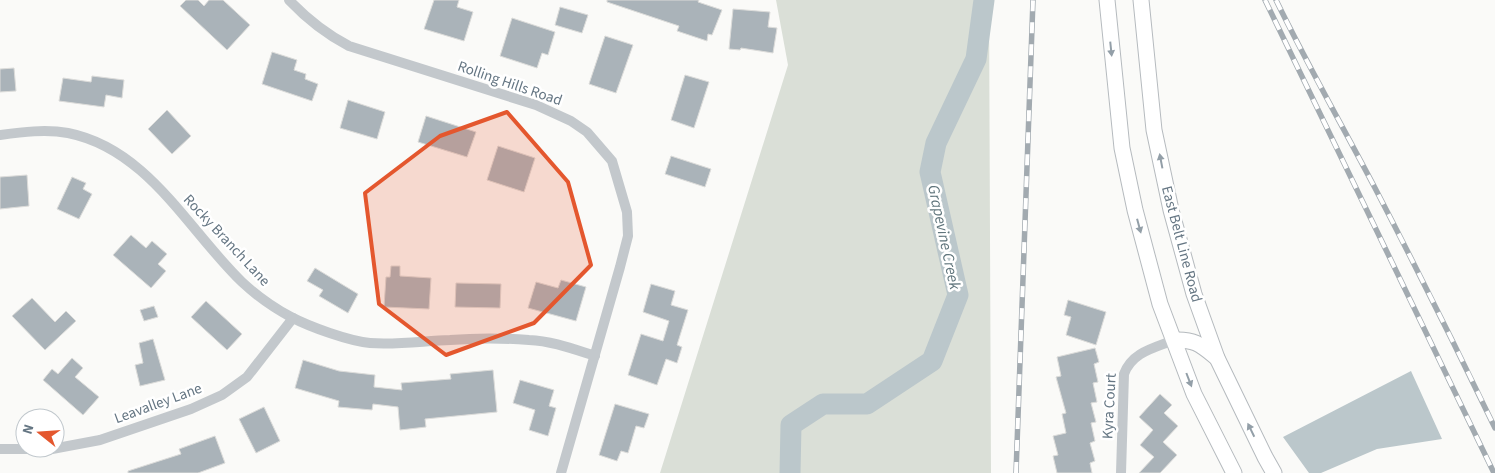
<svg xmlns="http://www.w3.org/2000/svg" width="1495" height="473" font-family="'Source Sans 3',sans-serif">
<rect width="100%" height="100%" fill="#fafaf8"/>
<!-- green -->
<polygon fill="#dadfd7" points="776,0 989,0 991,473 660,473 788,65"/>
<!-- water -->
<polygon fill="#bbc7cb" points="1411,371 1442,439 1377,449 1321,473 1309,473 1283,437"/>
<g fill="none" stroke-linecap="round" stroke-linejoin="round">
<!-- river -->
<polyline stroke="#bbc7cb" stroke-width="21" points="790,473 791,425 823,404 867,404 932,361 958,295 930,172 936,143 976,59 984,0"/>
</g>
<!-- building -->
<g fill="#aab3b9" stroke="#dcdcda">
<polygon points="186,0 198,0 204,6 209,0 223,0 250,25 227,50 180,6"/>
<polygon points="434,0 459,0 457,7 473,12 464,41 424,29"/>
<polygon points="607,0 699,0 698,2 722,10 712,35 708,34 707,41 677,31 679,26 607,2"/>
<polygon points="560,7 588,15 582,33 555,25"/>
<polygon points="733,9 770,12 768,27 777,28 773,53 741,48 740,50 729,49"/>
<polygon points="512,18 555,32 548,55 542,53 537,68 500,56"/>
<polygon points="605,36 633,45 616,93 589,84"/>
<polygon points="272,52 297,60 294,70 306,74 305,79 318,84 312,101 262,84"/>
<polygon points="14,68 16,91 0,92 0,69"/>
<polygon points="685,75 709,82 694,128 671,120"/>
<polygon points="92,76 124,80 122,98 106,95 104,107 59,101 63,78 91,82"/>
<polygon points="348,100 385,112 377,139 340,128"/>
<polygon points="167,110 191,136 172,154 148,129"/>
<polygon points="426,116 476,132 467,157 418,142"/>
<polygon points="498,146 535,158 524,192 487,180"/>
<polygon points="671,156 711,169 705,187 665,174"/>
<polygon points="27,175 29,206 0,209 0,177"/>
<polygon points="72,177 86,183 83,189 92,194 79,219 57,209"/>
<polygon points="131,235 146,248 152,241 167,254 158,264 166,271 151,288 113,255"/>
<polygon points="391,266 400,266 400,276 431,278 429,309 384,307 386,277 390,277"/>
<polygon points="315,268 358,294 348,313 319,296 323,290 307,281"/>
<polygon points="561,280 586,287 576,321 528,308 536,282 558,288"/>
<polygon points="456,283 501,284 500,308 455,307"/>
<polygon points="651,284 675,291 671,305 688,310 677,345 682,347 677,363 666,359 657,385 628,375 641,334 663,341 669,321 643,312"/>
<polygon points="32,298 55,322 66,311 76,321 45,350 12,316"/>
<polygon points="1068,300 1106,312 1096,345 1066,335 1071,317 1064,315"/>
<polygon points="206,301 242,334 227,350 191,317"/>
<polygon points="154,306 158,317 144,321 140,310"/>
<polygon points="153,339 165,380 140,386 135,365 143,363 139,343"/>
<polygon points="1095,348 1099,362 1094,364 1098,382 1093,383 1097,402 1091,403 1096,422 1091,423 1095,441 1090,443 1095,461 1090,463 1092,473 1057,473 1053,456 1058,455 1053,436 1066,433 1062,414 1066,413 1056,377 1061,376 1057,357"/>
<polygon points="72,358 83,368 75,377 99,397 83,415 43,380 52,369 58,374"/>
<polygon points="303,360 339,371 375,375 374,387 402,390 401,383 451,379 450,374 493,370 497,412 425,419 426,427 400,430 398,407 373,404 372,410 338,407 339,401 295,388"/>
<polygon points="520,380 554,390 549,406 556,408 548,436 529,430 535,410 513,403"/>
<polygon points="1160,394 1172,405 1164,413 1178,426 1163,442 1177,455 1160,473 1139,473 1154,457 1140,445 1153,430 1139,417"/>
<polygon points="615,404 649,414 644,428 636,426 628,453 621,451 617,461 599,455"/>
<polygon points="264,407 280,441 256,453 239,419"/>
<polygon points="215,436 225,463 198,473 128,473 128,471 181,454 179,449"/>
</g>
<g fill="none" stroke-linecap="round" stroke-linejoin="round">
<defs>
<g id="primary">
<polyline points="1107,0 1122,148 1135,210 1160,304 1194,394 1234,473"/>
<polyline points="1141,0 1154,130 1171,210 1194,294 1217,358 1265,457 1274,473"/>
<path d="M1174,340C1195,339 1201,345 1217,358"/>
</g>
</defs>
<!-- primary casing -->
<use href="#primary" stroke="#b5babe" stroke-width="17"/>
<!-- street -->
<g stroke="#c3c8cc" stroke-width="10">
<path d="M289,0C307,19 326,34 349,46L536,105L571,121L587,132L612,161L627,212L628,236L620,267L561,473"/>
<path d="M0,135C22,132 46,129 68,133C148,149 188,230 242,282C257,296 274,308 291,317C310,327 349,341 370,343C397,345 423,341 450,340C476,338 503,338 529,340C552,341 573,349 595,356"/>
<polyline points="0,449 52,449 100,440 191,409 222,395 247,377 293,318"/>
<path d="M1121,473L1124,374C1132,352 1154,348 1174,340"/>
</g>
<!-- primary -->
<use href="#primary" stroke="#fff" stroke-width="15"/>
<defs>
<g id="rail">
<polyline points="1265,0 1494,473"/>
<path d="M1276,0C1307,64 1342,125 1375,188C1416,267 1456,347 1495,428"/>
<polyline points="1016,473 1033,0"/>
</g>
</defs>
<!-- rail casing -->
<use href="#rail" stroke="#a2aab0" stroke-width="5.5"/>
<!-- rail -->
<use href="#rail" stroke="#fff" stroke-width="4" stroke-dasharray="11" stroke-linecap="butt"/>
</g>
<!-- one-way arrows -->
<defs><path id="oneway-solid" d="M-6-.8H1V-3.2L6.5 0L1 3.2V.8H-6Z" transform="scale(1.25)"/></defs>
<g fill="#939fa8">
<use href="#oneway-solid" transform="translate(1111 49) rotate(84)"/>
<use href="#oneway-solid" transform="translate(1161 161) rotate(-101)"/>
<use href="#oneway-solid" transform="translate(1139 226) rotate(75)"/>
<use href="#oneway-solid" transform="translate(1189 380) rotate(69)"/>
<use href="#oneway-solid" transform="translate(1251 430) rotate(-116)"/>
</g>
<!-- marked area -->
<path fill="#e4572e" fill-opacity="0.2" stroke="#e4572e" stroke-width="4" stroke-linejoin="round" d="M507,112L568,182L591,265L534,323L446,355L379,304L365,193L440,136Z"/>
<g text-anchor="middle" stroke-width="5" stroke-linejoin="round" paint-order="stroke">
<!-- street labels -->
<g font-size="15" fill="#657683" stroke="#fff">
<text transform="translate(510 83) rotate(19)" y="5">Rolling Hills Road</text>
<text transform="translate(227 240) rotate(47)" y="5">Rocky Branch Lane</text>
<text transform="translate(1182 244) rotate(75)" y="5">East Belt Line Road</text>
<text transform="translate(158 403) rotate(-20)" y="5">Leavalley Lane</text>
<text transform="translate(1109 406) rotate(-87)" y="5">Kyra Court</text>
</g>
<!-- water labels -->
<g font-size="16" font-style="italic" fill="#60757c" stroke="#fff">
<text transform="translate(945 237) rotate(78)" y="6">Grapevine Creek</text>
</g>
</g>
<!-- north arrow -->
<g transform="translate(40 433) rotate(287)"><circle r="24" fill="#ffffff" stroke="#c1c8cd"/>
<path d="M0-4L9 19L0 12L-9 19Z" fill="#e4572e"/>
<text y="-8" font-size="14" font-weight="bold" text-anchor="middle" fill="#657683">N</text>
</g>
</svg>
